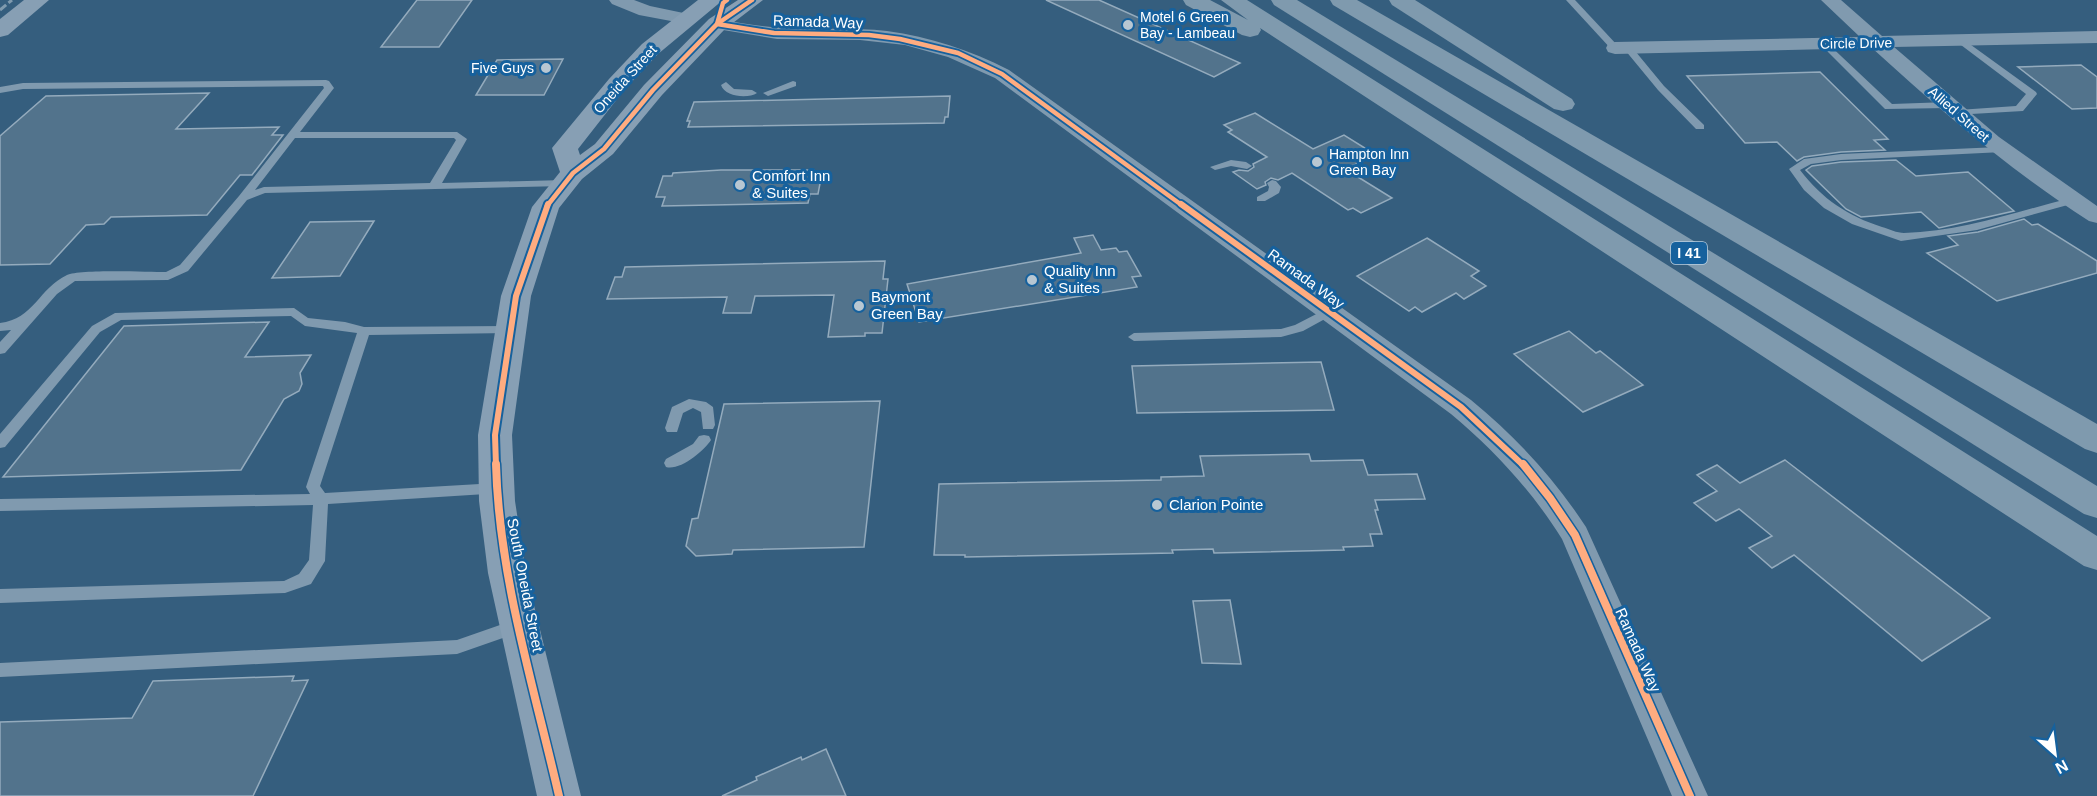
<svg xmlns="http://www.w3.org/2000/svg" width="2097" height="796" font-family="Arial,sans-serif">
<rect width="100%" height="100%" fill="#355e7e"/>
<!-- building -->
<g fill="#52738c" stroke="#94abbd" stroke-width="1.5">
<polygon points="417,0 472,0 439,47 381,47"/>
<polygon points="1046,0 1099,0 1240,63 1214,77"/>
<polygon points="563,59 544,95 476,95 497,60"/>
<polygon points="2081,65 2097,77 2097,108 2072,109 2018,67"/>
<polygon points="1820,72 1888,139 1874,140 1885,150 1841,152 1804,157 1797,161 1777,142 1745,143 1687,76"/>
<polygon points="209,93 176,129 279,127 272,135 283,135 252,175 240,175 207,215 111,217 104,224 86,225 50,264 0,265 0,136 46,96"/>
<polygon points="950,96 948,117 945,117 944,123 688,127 690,121 687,121 694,102"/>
<polygon points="1255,113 1313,149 1344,135 1376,155 1345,169 1392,198 1361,213 1353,208 1348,210 1292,173 1278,180 1271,178 1265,182 1266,185 1257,189 1233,172 1239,170 1248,171 1254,167 1253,164 1267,157 1228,132 1232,130 1224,125"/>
<polygon points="1896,160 1916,176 1968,172 2014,211 1939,228 1921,212 1861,217 1846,209 1806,170 1812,166 1841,162"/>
<polygon points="721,170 814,170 814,173 822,173 818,194 810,194 808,203 662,206 665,197 656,197 663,176 672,176 673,173"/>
<polygon points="2024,219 2032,225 2038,224 2097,261 2097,273 1997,301 1927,253 1958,245 1948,236 1978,232"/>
<polygon points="374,221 340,276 272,278 310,222"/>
<polygon points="1093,235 1101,250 1116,248 1119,252 1127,251 1141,276 1132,277 1137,287 919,322 907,284 1081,253 1074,238"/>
<polygon points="1427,238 1479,271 1471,276 1486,286 1464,299 1456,293 1422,312 1415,307 1409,311 1357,276"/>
<polygon points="885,261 883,279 888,279 882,333 865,333 865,336 828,337 834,295 755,296 751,313 723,313 727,297 607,299 615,277 622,277 625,267"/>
<polygon points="269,322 245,357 311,355 300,373 302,384 299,391 284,399 241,470 3,477 124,326"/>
<polygon points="1569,331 1596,353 1600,351 1643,385 1583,412 1514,354"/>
<polygon points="1321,362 1334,410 1137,413 1132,366"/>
<polygon points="880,401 864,547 733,550 732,554 696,556 686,546 692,519 698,518 724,404"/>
<polygon points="1309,454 1311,461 1363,460 1368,475 1417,474 1425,499 1375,500 1378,510 1375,510 1382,534 1370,534 1373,546 1343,547 1344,550 1214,553 1213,549 1172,550 1173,553 965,557 965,555 934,555 939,484 1161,480 1161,477 1204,476 1200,456"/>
<polygon points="1785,460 1990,618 1922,661 1794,555 1772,568 1749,548 1772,536 1739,509 1716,521 1694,503 1717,491 1697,475 1717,465 1740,483"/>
<polygon points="1230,600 1241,664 1202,663 1193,601"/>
<polygon points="294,676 292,681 308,680 253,796 0,796 0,722 132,718 153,681"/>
<polygon points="826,749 846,796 722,796 757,780 756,777 801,757 802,760"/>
</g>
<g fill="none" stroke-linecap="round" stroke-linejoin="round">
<!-- lane -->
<g fill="#809aaf" fill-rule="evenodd">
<polygon points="1566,0 1575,0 1618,46 1618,50 1612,50"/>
<polygon points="1960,37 2036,92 2037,94 2023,111 1954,115 1953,113 1958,110 2016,106 2026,94 1957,42 1957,38"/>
<polygon points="1824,40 1892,104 1948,102 1953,105 1948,108 1885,109 1819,43"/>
<polygon points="1625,46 1631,46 1664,86 1704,125 1704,129 1696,129 1658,90 1625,50"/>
<path d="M326,80L329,81L334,88L300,132H457L467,139L442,183L565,180L570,183L565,186L265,193L247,200L188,271L168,280L75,281L57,294L5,353L0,354V342L11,330L0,331V323C34,319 39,288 67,275C80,269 148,272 166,272L180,265L239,196L324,88L323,86L23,89L0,93V87L23,83ZM295,138H454L456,140L430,183L264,187L255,190Z"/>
<polygon points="793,81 796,82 796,86 768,96 763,93"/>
<path d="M726,82L734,89L752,90L757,93C748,99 725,97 721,85Z"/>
<path d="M1999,147L2003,148V152L1841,160L1811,164L1800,170C1822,199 1848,216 1882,227C1889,229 1897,233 1904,233C1960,232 2018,211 2071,198L2077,201L2075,203L1977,230L1901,241L1852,224L1824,208L1804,190L1789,169L1804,159L1841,154Z"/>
<polygon points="1231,160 1246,162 1252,166 1247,169 1231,166 1215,170 1210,167"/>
<polygon points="1272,180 1276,181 1281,187 1279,193 1265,201 1257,201 1257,197 1268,191 1269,187 1267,183"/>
<polygon points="1330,307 1334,308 1336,311 1334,314 1303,331 1281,337 1134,341 1128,337 1134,333 1281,329 1295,325"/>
<polygon points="294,308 308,318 345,322 364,327 515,326 517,329 511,333 369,335 320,486 325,493 497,483 502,485 504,489 502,493 328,504 325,561 311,584 285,593 0,603 0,589 284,581 299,574 309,560 313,505 0,511 0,499 310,494 306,487 357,333 305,326 291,316 121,320 100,332 5,447 0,448 0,434 92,326 115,313"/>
<polygon points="689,399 706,402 713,407 715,425 713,429 703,429 701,412 693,408 683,413 677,432 667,432 665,428 672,407"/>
<path d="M704,435L709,436L711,440C704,451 680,471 666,467L664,463L666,459L693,444L699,436Z"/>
<polygon points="517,619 523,621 525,626 523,631 457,654 0,677 0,663 457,640"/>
</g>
<!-- street -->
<g fill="#809aaf" fill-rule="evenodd">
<polygon points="609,0 634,0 650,6 693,15 696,19 693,23 687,24 639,15 612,4"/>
<path d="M1821,0H1841L1882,36L2097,31V43L1894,47L1999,137L2097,206V223L2089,221C2010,170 1941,111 1872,48L1615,54L1608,52L1606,48L1608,44L1615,42L1860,37Z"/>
<path d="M717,19C740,23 762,27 785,28C819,30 853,27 887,31C930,37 970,50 1009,70L1471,400C1516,437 1554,478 1586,527L1708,796H1672L1562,539C1532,491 1495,451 1451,414L995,78L948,57L905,45L860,40L777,39L711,28L708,24L711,20Z"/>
</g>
<!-- secondary -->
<g fill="#879fb4" fill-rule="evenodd">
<polygon points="24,0 49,0 8,35 0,37 0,19"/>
<polygon points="698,0 723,0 658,54 625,89 578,149 580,155 595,144 644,85 709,19 738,0 763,0 725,29 662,95 613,154 582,179 559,208 531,296 512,435 515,501 526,573 581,796 537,796 488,573 479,501 478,435 501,296 532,207 560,172 552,148 609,79 642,44"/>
</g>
<!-- highway -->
<g fill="#7f9aae" fill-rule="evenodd">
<polygon points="1183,0 1210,0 1248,20 1221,0 1247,0 2097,536 2097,570 2084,566 1260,28 1261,30 1258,35 1250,37 1242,35 1186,5"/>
<polygon points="1271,0 1297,0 2097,486 2097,518 2084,514 1274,5"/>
<polygon points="1330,0 1357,0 2097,424 2097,453 2085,449 1333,5"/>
<polygon points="1389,0 1415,0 1572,99 1575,104 1572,109 1563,111 1554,109 1392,5"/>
</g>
<!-- rail -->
<polyline stroke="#7f9aae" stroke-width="3" stroke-dasharray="8 3" stroke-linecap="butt" points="0,10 12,0"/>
<defs>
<g id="cycleway-far2">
<polyline points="727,0 723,3 717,24 774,33 869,35 900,39 958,53 1002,74 1183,206"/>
<polyline points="547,206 573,173 604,149 653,90 717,24 752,0"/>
</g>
<g id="cycleway-far1">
<polyline points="1181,204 1461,407 1524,466"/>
<polyline points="496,466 495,435 516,296 548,204"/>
</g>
<g id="cycleway">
<path d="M496,464C499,577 534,687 559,796"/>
<polyline points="1523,464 1550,498 1575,535 1690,796"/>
</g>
</defs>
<!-- cycleway-far2 casing -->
<use href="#cycleway-far2" stroke="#16619d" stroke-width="8"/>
<!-- cycleway-far1 casing -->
<use href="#cycleway-far1" stroke="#16619d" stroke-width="10"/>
<!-- cycleway casing -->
<use href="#cycleway" stroke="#16619d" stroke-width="11"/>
<!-- cycleway-far2 -->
<use href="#cycleway-far2" stroke="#ffac80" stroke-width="4.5"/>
<!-- cycleway-far1 -->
<use href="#cycleway-far1" stroke="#ffac80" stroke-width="6"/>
<!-- cycleway -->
<use href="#cycleway" stroke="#ffac80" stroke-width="8"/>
</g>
<!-- markers -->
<g fill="#b8c7d2" stroke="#16619d" stroke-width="2">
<circle cx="1128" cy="25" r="6"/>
<circle cx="546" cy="68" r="6"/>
<circle cx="1317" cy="162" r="6"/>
<circle cx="740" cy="185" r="6"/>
<circle cx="1032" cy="280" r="6"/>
<circle cx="859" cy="306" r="6"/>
<circle cx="1157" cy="505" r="6"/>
</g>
<g text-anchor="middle" stroke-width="6" stroke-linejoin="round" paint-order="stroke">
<!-- far-poi labels -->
<g font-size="14" fill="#fff" stroke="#16619d" text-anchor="start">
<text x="1140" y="22">Motel 6 Green<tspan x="1140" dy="16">Bay - Lambeau</tspan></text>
<text x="534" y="73" text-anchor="end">Five Guys</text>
<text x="1329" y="159">Hampton Inn<tspan x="1329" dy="16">Green Bay</tspan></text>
</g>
<!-- far-street labels -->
<g font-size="14" fill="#fff" stroke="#16619d">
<text transform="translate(1856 43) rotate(-1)" y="5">Circle Drive</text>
<text transform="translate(625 79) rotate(-48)" y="5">Oneida Street</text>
<text transform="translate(1959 114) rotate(41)" y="5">Allied Street</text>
</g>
<!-- shield labels -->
<rect fill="#16619d" stroke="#b9d0e2" stroke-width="1.5" x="1671" y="242" width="36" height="22" rx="4.5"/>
<g font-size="14" font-weight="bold" fill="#fff">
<text x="1689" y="258">I 41</text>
</g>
<!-- street labels -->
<g font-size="15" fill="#fff" stroke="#16619d">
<text transform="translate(818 22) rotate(2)" y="5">Ramada Way</text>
<text transform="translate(1306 279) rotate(36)" y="5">Ramada Way</text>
<text transform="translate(525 585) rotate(79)" y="5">South Oneida Street</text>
<text transform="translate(1638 650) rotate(66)" y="5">Ramada Way</text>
</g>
<!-- poi labels -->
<g font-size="15" fill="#fff" stroke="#16619d" text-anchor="start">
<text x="752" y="181">Comfort Inn<tspan x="752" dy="17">&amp; Suites</tspan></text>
<text x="1044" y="276">Quality Inn<tspan x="1044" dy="17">&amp; Suites</tspan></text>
<text x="871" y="302">Baymont<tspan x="871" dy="17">Green Bay</tspan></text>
<text x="1169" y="510">Clarion Pointe</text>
</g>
</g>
<!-- north arrow -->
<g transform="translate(2055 754) rotate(152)" stroke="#16619d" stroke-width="4.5" paint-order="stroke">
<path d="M0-4.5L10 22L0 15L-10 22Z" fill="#ffffff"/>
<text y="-9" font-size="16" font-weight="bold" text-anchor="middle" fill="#ffffff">N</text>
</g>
</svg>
